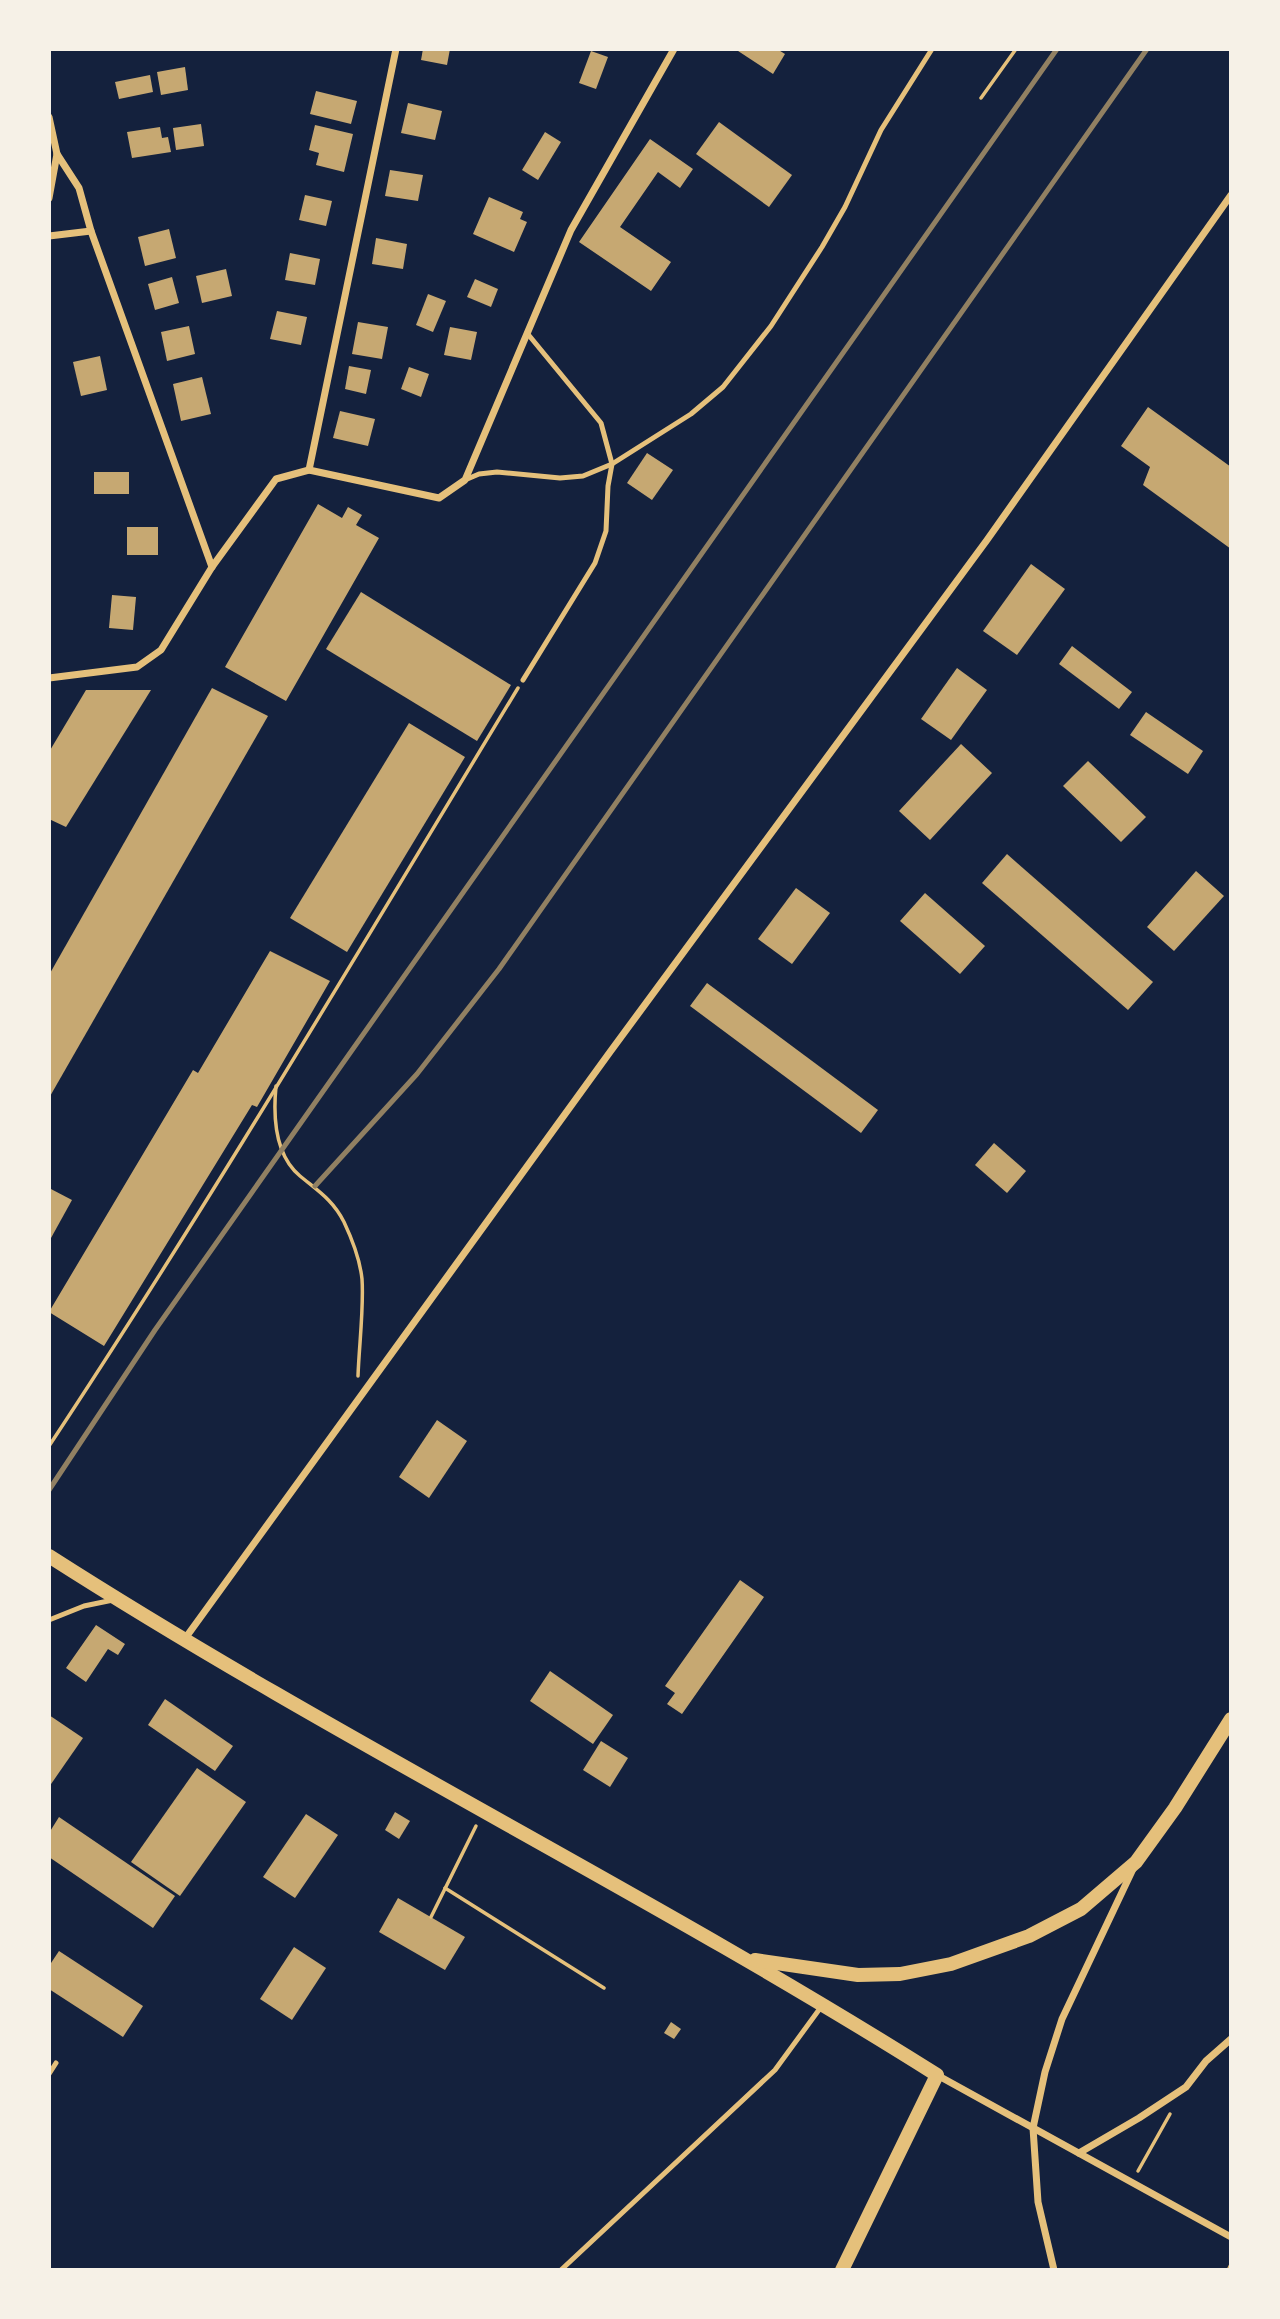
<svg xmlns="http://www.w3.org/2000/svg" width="1280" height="2319" font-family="Merriweather,serif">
<rect width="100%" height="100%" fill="#14213d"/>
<!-- building -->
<g fill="#c6a872">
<polygon points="423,49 450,49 447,65 421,60"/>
<polygon points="735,49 777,49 785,54 773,74"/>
<polygon points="591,51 608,57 596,89 579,83"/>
<polygon points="185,67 188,90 161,95 157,72"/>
<polygon points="150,75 153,92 119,99 115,82"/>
<polygon points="316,91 357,101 351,124 310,114"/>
<polygon points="408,103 442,111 435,140 401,133"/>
<polygon points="719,122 792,175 769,207 696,154"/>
<polygon points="201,124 204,146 176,150 173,128"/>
<polygon points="315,125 353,134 344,172 316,165 319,153 309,150"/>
<polygon points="160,127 162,138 168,137 171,152 132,158 127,132"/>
<polygon points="545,132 561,142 538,180 522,170"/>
<polygon points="650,139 693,169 680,188 658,172 620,227 671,262 651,291 579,242"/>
<polygon points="390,170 423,175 418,201 385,196"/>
<polygon points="305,195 332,201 326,226 299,220"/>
<polygon points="489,197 523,212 520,219 527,222 514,252 473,234"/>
<polygon points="169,229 176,258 145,266 138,237"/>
<polygon points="376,238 407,244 403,269 372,264"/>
<polygon points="290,253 320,259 315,285 285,280"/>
<polygon points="226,269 232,296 202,303 196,276"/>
<polygon points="172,277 179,303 155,310 148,284"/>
<polygon points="475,279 498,289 491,307 467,297"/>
<polygon points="428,294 446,301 433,332 416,325"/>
<polygon points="277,311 307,317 301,345 270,339"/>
<polygon points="358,322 388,327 382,359 352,354"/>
<polygon points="189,326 195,354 167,361 161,332"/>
<polygon points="450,327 477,332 471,360 444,355"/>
<polygon points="100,356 107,390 81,396 73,362"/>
<polygon points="349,366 371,370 366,394 345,389"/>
<polygon points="409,367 429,374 421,397 401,389"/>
<polygon points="202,377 211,414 181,421 173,384"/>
<polygon points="1148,407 1231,467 1231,549 1143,485 1150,467 1121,446"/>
<polygon points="340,411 375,419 368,446 333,438"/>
<polygon points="647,453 673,470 652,500 627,483"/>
<rect x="94" y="472" width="35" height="22"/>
<polygon points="318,504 342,518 348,507 362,515 356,525 379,538 286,701 225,667"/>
<rect x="127" y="527" width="31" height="28"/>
<polygon points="1031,564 1065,589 1017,655 983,631"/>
<polygon points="361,592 511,685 477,741 326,649"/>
<polygon points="112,595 136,597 133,630 109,628"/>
<polygon points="1072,646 1132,692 1119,709 1059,664"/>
<polygon points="957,668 987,690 951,740 921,719"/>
<polygon points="212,688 268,716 49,1098 49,975"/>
<polygon points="86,690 151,690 66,827 49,819 49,752"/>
<polygon points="1146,712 1203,751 1188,774 1130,735"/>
<polygon points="409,723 465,757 347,952 290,918"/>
<polygon points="961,744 992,773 930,840 899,811"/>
<polygon points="1088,761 1146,817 1121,842 1063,786"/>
<polygon points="1007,854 1153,982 1128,1010 982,883"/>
<polygon points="1196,871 1224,896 1174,951 1147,927"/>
<polygon points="796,888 830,913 792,964 758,939"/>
<polygon points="925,893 985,946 960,974 900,921"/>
<polygon points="270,951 330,981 257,1107 252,1105 104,1346 49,1312 193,1070 198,1073"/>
<polygon points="707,983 878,1110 861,1133 690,1006"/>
<polygon points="994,1143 1026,1171 1007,1193 975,1165"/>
<polygon points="49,1188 72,1200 51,1238 49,1237"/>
<polygon points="437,1420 467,1441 429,1498 399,1477"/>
<polygon points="740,1580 764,1597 682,1714 667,1704 675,1693 665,1686"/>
<polygon points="96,1625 125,1644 118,1655 108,1649 86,1682 66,1668"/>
<polygon points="550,1671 613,1715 593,1744 530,1701"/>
<polygon points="165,1699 233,1746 215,1771 148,1725"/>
<polygon points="49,1715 83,1738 49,1787"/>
<polygon points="601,1741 628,1758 610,1787 583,1770"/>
<polygon points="197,1768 246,1802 180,1896 131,1862"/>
<polygon points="395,1812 410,1821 399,1839 385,1830"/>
<polygon points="306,1814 338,1835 295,1898 263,1877"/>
<polygon points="59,1817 175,1896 153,1928 49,1857 49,1833"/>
<polygon points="398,1898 465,1937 445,1970 379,1932"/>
<polygon points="294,1947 326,1968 292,2020 260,1999"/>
<polygon points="59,1951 143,2006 123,2037 49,1989 49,1966"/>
<polygon points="671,2022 681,2029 674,2039 664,2033"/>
</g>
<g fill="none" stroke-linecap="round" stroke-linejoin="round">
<!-- path -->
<g stroke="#e5c07b" stroke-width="3.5">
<polyline points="981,98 1016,49"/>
<path d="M276,1086C273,1117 275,1155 300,1176C318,1191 333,1200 344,1222C352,1239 360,1260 362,1279C364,1308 359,1346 358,1376"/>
<path d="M49,1446C213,1198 364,942 518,688"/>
<polyline points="445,1888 604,1988"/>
<polyline points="431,1917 476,1826"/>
<polyline points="1138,2171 1170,2114"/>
</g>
<!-- service -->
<g stroke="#e5c07b" stroke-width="5">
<polyline points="465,480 479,474 497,472 560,478 583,476 612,464 691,414 723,387 771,326 822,247 845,207 881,130 932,49"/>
<polyline points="523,680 595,563 606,531 608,486 612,464 601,423 527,333"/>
<polyline points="49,1620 84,1606 113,1600"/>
<polyline points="49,2074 56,2063"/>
<polyline points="561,2270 775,2070 821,2007"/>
<polyline points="1229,2270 1231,2266"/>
</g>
<!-- minor -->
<g stroke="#e5c07b" stroke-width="7">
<polyline points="49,117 57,154 49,198"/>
<polyline points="57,154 79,188 91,231 212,567"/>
<polyline points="49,236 91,231"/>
<polyline points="309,470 396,49"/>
<polyline points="49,678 137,667 161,650 212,567 276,479 309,470 439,498 465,480 571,230 674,49"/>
<polyline points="184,1640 610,1052 987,540 1231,195"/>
<polyline points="937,2075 1231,2237"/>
<polyline points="1079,2153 1139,2118 1186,2087 1206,2061 1231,2039"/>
<polyline points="1054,2270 1038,2202 1033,2128 1045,2072 1062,2019 1133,1869"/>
</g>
<!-- secondary -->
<g stroke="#e5c07b" stroke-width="14">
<path d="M49,1556C338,1741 647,1892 937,2075L842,2270"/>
<polyline points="755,1960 858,1975 900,1974 951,1964 1029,1936 1081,1909 1136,1862 1175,1808 1231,1719"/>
</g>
<!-- rail -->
<g stroke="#918062" stroke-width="5">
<polyline points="315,1186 417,1074 499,969 1147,49"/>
<polyline points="49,1490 155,1330 1057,49"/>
</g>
</g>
<!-- border -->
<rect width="1280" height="2319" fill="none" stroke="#f6f1e7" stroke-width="102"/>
</svg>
